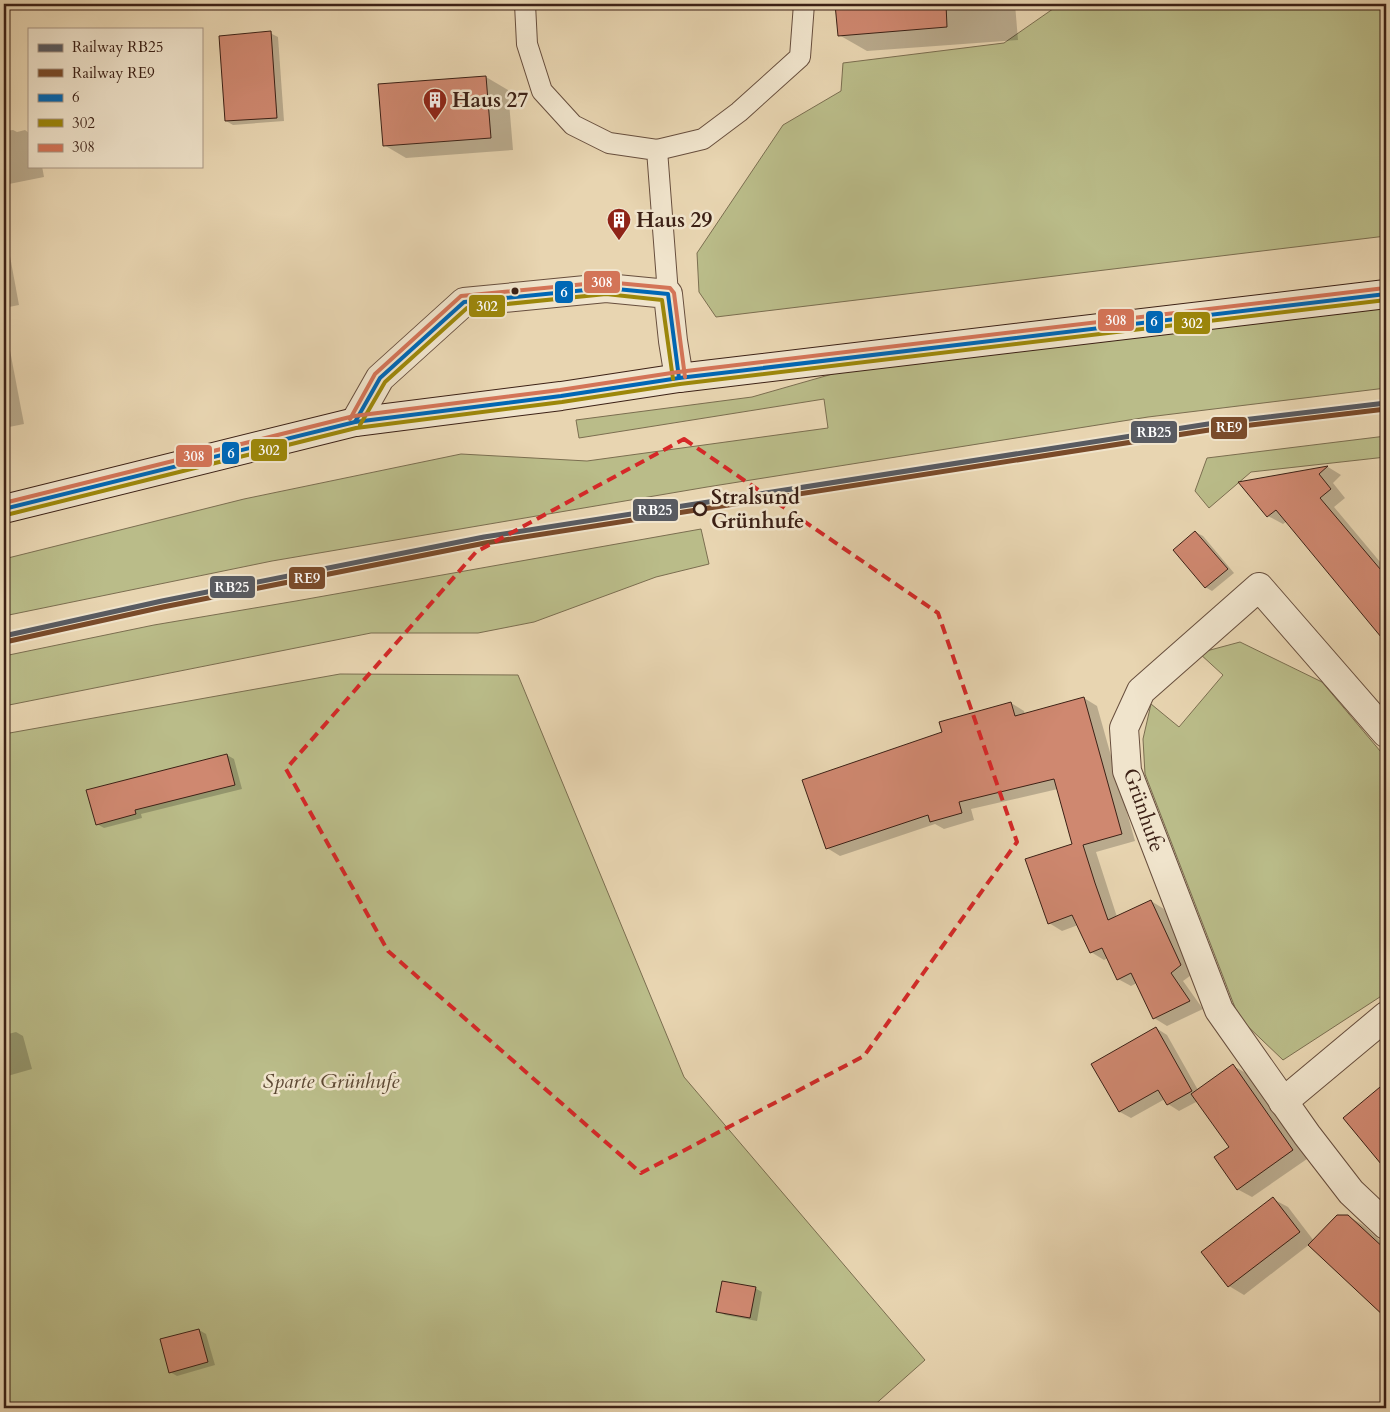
<svg xmlns="http://www.w3.org/2000/svg" width="1390" height="1412" font-family="Cardo,serif">
<rect width="100%" height="100%" fill="#e8d5b1"/>
<filter id="stains"><feTurbulence type="fractalNoise" baseFrequency=".004" numOctaves="4"/><feColorMatrix values="0 0 0 0 .2 0 0 0 0 .09 0 0 0 0 .02 0 0 0 .5 -.17"/></filter>
<radialGradient id="worn" r=".72"><stop offset=".6" stop-color="#630" stop-opacity="0"/><stop offset="1" stop-color="#630" stop-opacity=".3"/></radialGradient>
<!-- green -->
<g fill="#babc89" stroke="#7b6e50">
<polygon points="1060,4 1386,4 1386,236 716,317 699,292 697,253 783,125 841,91 843,63 1004,43"/>
<polygon points="1386,308 1386,388 1148,417 707,487 272,561 4,616 4,559 244,499 461,454 587,461 828,428 824,399 579,438 576,420 752,397 836,373"/>
<polygon points="1386,436 1386,457 1251,472 1209,508 1195,491 1207,458"/>
<polygon points="701,529 709,564 656,577 534,622 478,633 371,633 4,706 4,656 154,625 296,601"/>
<polygon points="1240,642 1322,682 1386,758 1386,993 1283,1060 1239,1018 1145,774 1143,739 1151,704 1179,727 1223,675 1199,653"/>
<polygon points="340,674 518,675 684,1077 925,1360 871,1408 4,1408 4,734"/>
</g>
<!-- shadow -->
<g fill="#0003">
<polygon points="836,4 1015,4 1018,40 867,51 839,35"/>
<polygon points="270,33 278,37 284,121 233,125 226,121"/>
<polygon points="486,77 508,90 513,150 406,158 384,145 380,86"/>
<polygon points="13,130 17,132 25,130 29,133 29,166 42,166 44,177 4,185 4,131"/>
<polygon points="4,224 19,305 4,308"/>
<polygon points="4,319 24,424 4,428"/>
<polygon points="1328,467 1341,475 1333,483 1345,498 1334,507 1386,569 1386,639 1287,521 1283,524 1268,516 1241,483"/>
<polygon points="1195,532 1203,536 1234,573 1212,591 1205,587"/>
<polygon points="1084,698 1097,706 1135,841 1096,852 1117,917 1151,901 1164,909 1194,973 1183,981 1203,1009 1167,1026 1154,1018 1137,983 1131,986 1118,979 1108,958 1104,960 1091,952 1078,925 1062,931 1049,923 1073,845 1058,789 971,809 974,820 944,829 935,824 840,856 827,848 943,732 1011,703 1024,711 1025,715"/>
<polygon points="227,755 234,759 242,789 141,814 142,818 104,828 97,824"/>
<polygon points="1156,1028 1167,1035 1198,1090 1233,1066 1248,1074 1307,1159 1252,1197 1237,1189 1231,1147 1198,1101 1179,1111 1168,1104 1165,1099 1131,1118 1120,1112 1092,1064"/>
<polygon points="16,1032 23,1036 32,1069 4,1077 4,1035"/>
<polygon points="1386,1084 1386,1166 1345,1118"/>
<polygon points="1273,1199 1288,1207 1314,1241 1348,1216 1363,1225 1386,1246 1386,1316 1310,1244 1244,1295 1229,1286"/>
<polygon points="755,1288 762,1292 757,1321 725,1315 718,1311"/>
<polygon points="199,1330 206,1334 215,1365 177,1376 170,1372"/>
</g>
<!-- building -->
<g fill="#cf8870" stroke="#3c2116">
<polygon points="835,4 946,4 947,27 838,36"/>
<polygon points="271,31 277,118 225,121 219,36"/>
<polygon points="486,76 491,138 383,146 378,84"/>
<polygon points="1328,466 1319,474 1331,489 1320,498 1386,576 1386,643 1276,510 1267,517 1238,482"/>
<polygon points="1195,531 1228,569 1205,588 1173,550"/>
<polygon points="1084,697 1122,834 1083,845 1095,883 1108,920 1151,900 1181,965 1171,973 1190,1001 1153,1019 1131,973 1117,980 1102,948 1090,953 1072,915 1048,924 1025,859 1072,844 1054,779 959,802 962,813 930,822 928,815 826,849 802,780 942,732 939,722 1011,702 1015,716"/>
<polygon points="227,754 235,785 135,810 136,814 96,825 86,790"/>
<polygon points="1156,1027 1192,1091 1167,1105 1158,1090 1119,1112 1091,1064"/>
<polygon points="1233,1064 1293,1150 1237,1190 1214,1157 1229,1147 1191,1094"/>
<polygon points="1386,1082 1386,1170 1343,1118"/>
<polygon points="1273,1197 1300,1232 1228,1287 1201,1252"/>
<polygon points="1337,1215 1348,1215 1386,1250 1386,1318 1308,1245"/>
<polygon points="722,1281 756,1287 750,1318 716,1312"/>
<polygon points="199,1329 208,1362 169,1373 160,1339"/>
</g>
<g fill="none" stroke-linecap="round" stroke-linejoin="round">
<defs>
<g id="lane">
<polyline points="525,4 527,44 542,91 573,125 609,143 657,150 668,294"/>
<polyline points="657,150 703,139 739,112 800,57 804,4"/>
</g>
<g id="street">
<polyline points="355,422 380,378 464,302 606,288 668,294 673,341 679,378"/>
<polyline points="1386,733 1259,587 1141,691 1124,728 1127,771 1219,1010 1307,1135 1351,1192 1386,1225"/>
<polyline points="1283,1102 1386,1016"/>
</g>
<polyline id="secondary" points="4,509 355,422 561,396 679,378 1386,294"/>
</defs>
<!-- lane casing -->
<use href="#lane" stroke="#674e3d" stroke-width="22"/>
<!-- street casing -->
<use href="#street" stroke="#674e3d" stroke-width="30"/>
<!-- secondary casing -->
<use href="#secondary" stroke="#3c2116" stroke-width="30"/>
<!-- lane -->
<use href="#lane" stroke="#f0e4cc" stroke-width="20"/>
<!-- street -->
<use href="#street" stroke="#f0e4cc" stroke-width="28"/>
<!-- secondary -->
<use href="#secondary" stroke="#f0e4cc" stroke-width="28"/>
<defs>
<g id="bus-1">
<polyline points="355,422 380,378 464,302 606,288 668,294 679,378"/>
<polyline points="4,509 355,422 561,396 679,378 1386,294"/>
</g>
<g id="bus-2">
<polyline points="360,425 385,382 467,308 606,294 662,300 673,379"/>
<polyline points="6,515 356,428 562,402 680,384 1386,300"/>
</g>
<g id="bus-3">
<polyline points="350,419 375,374 461,296 606,282 670,288 674,293 685,377"/>
<polyline points="4,503 354,416 560,390 678,372 1385,288"/>
</g>
</defs>
<!-- bus-1 casing -->
<use href="#bus-1" stroke="#f0e4cc" stroke-width="8"/>
<!-- bus-2 casing -->
<use href="#bus-2" stroke="#f0e4cc" stroke-width="8"/>
<!-- bus-3 casing -->
<use href="#bus-3" stroke="#f0e4cc" stroke-width="8"/>
<!-- bus-1 -->
<use href="#bus-1" stroke="#0067b5" stroke-width="4"/>
<!-- bus-2 -->
<use href="#bus-2" stroke="#9c870a" stroke-width="4"/>
<!-- bus-3 -->
<use href="#bus-3" stroke="#d37457" stroke-width="4"/>
<defs>
<polyline id="rail-1" points="4,636 162,601 484,537 1208,424 1386,403"/>
<polyline id="rail-2" points="5,642 163,607 485,543 1209,430 1386,409"/>
</defs>
<!-- rail-1 casing -->
<use href="#rail-1" stroke="#f0e4cc" stroke-width="9"/>
<!-- rail-2 casing -->
<use href="#rail-2" stroke="#f0e4cc" stroke-width="9"/>
<!-- rail-1 -->
<use href="#rail-1" stroke="#595b61" stroke-width="5"/>
<!-- rail-2 -->
<use href="#rail-2" stroke="#7a4b2a" stroke-width="5"/>
</g>
<!-- marked area -->
<path fill="none" stroke="#d62828" stroke-width="4" stroke-dasharray="10 6" stroke-linejoin="round" d="M684,439L938,613L1017,842L864,1056L641,1173L388,951L286,769L476,552Z"/>
<!-- icons -->
<defs>
<symbol id="building-pin" viewBox="-11 -11 22 30"><path d="M0 17L-7.5 6A9.5 9.5 0 1 1 7.5 6Z" fill="#8f2418" stroke="#f0e4cc"/><path d="M-4-6H4V6H1V3H-1V6H-4ZM-2.5-4.3h1.7v1.8h-1.7ZM.8-4.3h1.7v1.8H.8ZM-2.5-1h1.7V.8h-1.7ZM.8-1h1.7V.8H.8Z" fill="#fff"/></symbol>
</defs>
<g fill-rule="evenodd">
<use href="#building-pin" x="421" y="86" width="28" height="38"/>
<use href="#building-pin" x="605" y="206" width="28" height="38"/>
</g>
<!-- markers -->
<circle fill="#3c2116" stroke="#f0e4cc" stroke-width="2" cx="515" cy="291" r="4.5"/>
<circle fill="#f0e4cc" stroke="#3c2116" stroke-width="2.5" cx="700" cy="509" r="6"/>
<g text-anchor="middle" stroke-width="5" stroke-linejoin="round" paint-order="stroke">
<!-- poi labels -->
<g font-size="21" font-weight="bold" fill="#3c2116" stroke="#f0e4cc" text-anchor="start">
<text x="452" y="107">Haus 27</text>
<text x="636" y="227">Haus 29</text>
</g>
<!-- stop labels -->
<g font-size="21" font-weight="bold" fill="#3c2116" stroke="#f0e4cc" text-anchor="start">
<text x="711" y="504">Stralsund<tspan x="711" dy="24">Grünhufe</tspan></text>
</g>
<!-- street labels -->
<g font-size="21" fill="#3c2116" stroke="#f0e4cc">
<text transform="translate(1144 810) rotate(71)" y="7">Grünhufe</text>
</g>
<!-- park labels -->
<g font-size="21" font-style="italic" fill="#5c4833" stroke="#f0e4cc">
<text x="331" y="1088">Sparte Grünhufe</text>
</g>
</g>
<g stroke="#f0e4cc" stroke-width="2">
<rect x="583" y="270" width="38" height="24" rx="5" fill="#d37457"/>
<rect x="554" y="280" width="20" height="24" rx="5" fill="#0067b5"/>
<rect x="468" y="294" width="38" height="24" rx="5" fill="#9c870a"/>
<rect x="1097" y="308" width="38" height="24" rx="5" fill="#d37457"/>
<rect x="1145" y="310" width="19" height="24" rx="5" fill="#0067b5"/>
<rect x="1173" y="311" width="38" height="24" rx="5" fill="#9c870a"/>
<rect x="1210" y="416" width="38" height="24" rx="5" fill="#7a4b2a"/>
<rect x="1130" y="420" width="48" height="24" rx="5" fill="#595b61"/>
<rect x="250" y="438" width="38" height="24" rx="5" fill="#9c870a"/>
<rect x="221" y="441" width="19" height="24" rx="5" fill="#0067b5"/>
<rect x="175" y="444" width="38" height="24" rx="5" fill="#d37457"/>
<rect x="632" y="498" width="47" height="24" rx="5" fill="#595b61"/>
<rect x="288" y="566" width="38" height="24" rx="5" fill="#7a4b2a"/>
<rect x="209" y="575" width="47" height="24" rx="5" fill="#595b61"/>
</g>
<g font-size="14" text-anchor="middle" font-weight="bold" fill="#fff">
<text x="602" y="287">308</text>
<text x="564" y="297">6</text>
<text x="487" y="311">302</text>
<text x="1116" y="325">308</text>
<text x="1154" y="326">6</text>
<text x="1192" y="328">302</text>
<text x="1229" y="432">RE9</text>
<text x="1154" y="437">RB25</text>
<text x="269" y="455">302</text>
<text x="231" y="458">6</text>
<text x="194" y="461">308</text>
<text x="655" y="515">RB25</text>
<text x="307" y="583">RE9</text>
<text x="232" y="592">RB25</text>
</g>
<!-- margin -->
<rect width="1390" height="1412" fill="none" stroke="#e8d5b1" stroke-width="20"/>
<rect x="5" y="5" width="1380" height="1402" fill="none" stroke="#3c2116" stroke-width="2.5"/>
<rect x="10" y="10" width="1370" height="1392" fill="none" stroke="#3c2116"/>
<!-- legend -->
<rect x="28" y="28" width="175" height="140" fill="#f0e4cc" stroke="#a89683"/>
<rect x="38" y="44" width="25" height="8" fill="#595b61" stroke="#a89683"/>
<text x="72" y="52" font-size="15" fill="#3c2116">Railway RB25</text>
<rect x="38" y="69" width="25" height="8" fill="#7a4b2a" stroke="#a89683"/>
<text x="72" y="78" font-size="15" fill="#3c2116">Railway RE9</text>
<rect x="38" y="94" width="25" height="8" fill="#0067b5" stroke="#a89683"/>
<text x="72" y="102" font-size="15" fill="#3c2116">6</text>
<rect x="38" y="119" width="25" height="8" fill="#9c870a" stroke="#a89683"/>
<text x="72" y="128" font-size="15" fill="#3c2116">302</text>
<rect x="38" y="144" width="25" height="8" fill="#d37457" stroke="#a89683"/>
<text x="72" y="152" font-size="15" fill="#3c2116">308</text>
<rect width="100%" height="100%" filter="url(#stains)"/>
<rect width="100%" height="100%" fill="url(#worn)"/>
</svg>
